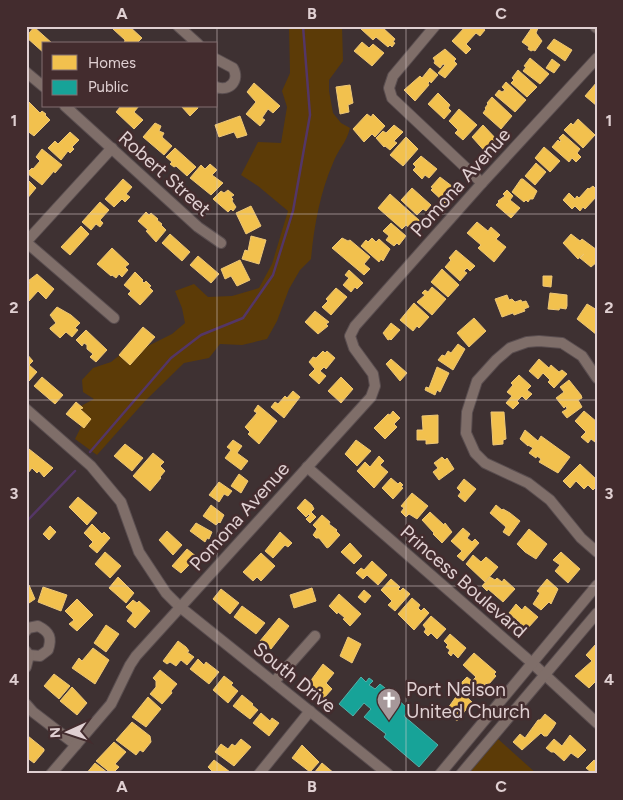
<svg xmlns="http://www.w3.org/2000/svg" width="623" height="800" font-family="Figtree,sans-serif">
<rect width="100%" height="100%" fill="#3e3132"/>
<!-- green -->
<g fill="#5c3b07">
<path d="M289,26H342L343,61L329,80V91L333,113L341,123L350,128C346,144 338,149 333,163C320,193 314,226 311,259L300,270L289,289L277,321L267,339L242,345L220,344L209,358L184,363L145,401L97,455L75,439L82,425L79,418L81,406L94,399L83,392L82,380L93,368L111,362L130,347H146L172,334L185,323L182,308L175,291L194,284L208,297L232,296L259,288L272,264L288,211L258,186L241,175L258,142L281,143L287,107L282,91L290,73Z"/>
<polygon points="498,739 537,774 468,774"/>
</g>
<!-- homes -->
<g fill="#f2c14e" stroke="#edc676">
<polygon points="116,26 129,26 142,38 136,44 124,44 125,40 113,29"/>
<polygon points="364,26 377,26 380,29 382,27 395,39 393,42 395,43 392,47 390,45 388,47 376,37 373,40 361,29"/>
<polygon points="466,26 480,26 485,30 480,36 476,33 466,44 471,49 466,54 452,41"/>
<polygon points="533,26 538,28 536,33 542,41 535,51 533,50 531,51 528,49 529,47 522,42"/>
<polygon points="34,27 53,44 44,44 44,53 26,37"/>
<polygon points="554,39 572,50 565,61 547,48"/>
<polygon points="362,42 369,48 373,44 384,53 372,66 354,51"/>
<polygon points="445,49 456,59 454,61 457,64 445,78 438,73 445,65 443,64 440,68 434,63 435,61 433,58"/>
<polygon points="530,58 549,74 540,84 523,71 526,67 524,66"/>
<polygon points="552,59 560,65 554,73 546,68"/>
<polygon points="430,68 438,75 431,83 430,81 428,83 429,85 415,101 404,90 420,76 422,78"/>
<polygon points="518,70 537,87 527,97 511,83 514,80 512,78"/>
<polygon points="506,82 526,100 515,112 495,95 499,90 502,92 505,90 502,87"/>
<polygon points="597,82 597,106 585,96"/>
<polygon points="254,83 280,106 273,113 268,109 262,118 265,120 260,126 246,114 256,102 247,92"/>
<polygon points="350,85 353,103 348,105 349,112 340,114 336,87"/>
<polygon points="438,93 450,105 448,108 451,111 444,119 428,104"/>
<polygon points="492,97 512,116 501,129 483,113 486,109 485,108 488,104 487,103"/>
<polygon points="29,102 40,113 42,111 46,114 45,115 50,120 34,136 26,130 26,125 29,123 26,122 26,105"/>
<polygon points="121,106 139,106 134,112 143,120 134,129 116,112"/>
<polygon points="181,106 197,106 198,108 190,116"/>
<polygon points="459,109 477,125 463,140 455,133 458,130 449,121"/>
<polygon points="367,114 371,117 373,114 385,126 375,137 372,134 364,142 353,129"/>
<polygon points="240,116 247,135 237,138 234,132 219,137 215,125"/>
<polygon points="578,119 595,135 583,148 564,130 571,123 573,125"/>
<polygon points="155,123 161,126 159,131 164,133 162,137 172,146 164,155 143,137"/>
<polygon points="394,125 403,132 394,141 397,143 390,150 385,146 384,147 376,138 383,131 386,133"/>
<polygon points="483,125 500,143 489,156 472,137"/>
<polygon points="70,132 79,140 72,147 74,149 70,153 68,151 61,160 48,148 55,141 58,144"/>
<polygon points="563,134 580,149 577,153 581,157 576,162 572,158 569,162 552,147 558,140 560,142 561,141 559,138"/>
<polygon points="406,137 418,149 403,166 390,155"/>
<polygon points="544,147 560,161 550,172 535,158"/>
<polygon points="175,148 196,167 187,176 176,166 174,167 170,164 172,162 166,157"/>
<polygon points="42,149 62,165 55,173 54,171 42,185 27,173 32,168 33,169 40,161 36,157"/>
<polygon points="421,156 437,169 429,178 425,175 422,179 413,170 416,167 413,164"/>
<polygon points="536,163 546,172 535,185 525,176"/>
<polygon points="210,164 217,170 212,175 223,183 211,195 190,178 201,165 205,169"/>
<polygon points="440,177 457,190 445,203 431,190 433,188 431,187"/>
<polygon points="27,179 36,188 26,200 26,180"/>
<polygon points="123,179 132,187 126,194 130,197 125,202 122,199 114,207 105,199"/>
<polygon points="521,179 523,179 537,191 533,199 530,199 528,202 526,200 524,202 512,192"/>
<polygon points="593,186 597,190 597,196 585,209 583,207 580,211 575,206 572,209 563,200 569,193 575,199 577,196 579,198 588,188 589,189"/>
<polygon points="412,188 431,205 426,211 423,209 417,215 401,200"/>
<polygon points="228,190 234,195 231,197 233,199 232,201 236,207 233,211 231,209 228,212 213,199 221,191 224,193"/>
<polygon points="507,190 513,196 510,200 520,208 511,218 496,205 499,202 498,201 505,196 503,194"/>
<polygon points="390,194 420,221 412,230 406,225 402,229 378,208"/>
<polygon points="100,202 109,210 100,220 103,223 100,227 96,224 91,230 82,222"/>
<polygon points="251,206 261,226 246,234 236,213"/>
<polygon points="146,212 149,215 151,213 158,219 157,220 162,224 161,225 166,230 156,242 146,231 148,230 138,221"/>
<polygon points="477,222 488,231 491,227 500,235 496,239 506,247 494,262 478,248 481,245 467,233"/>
<polygon points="391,223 406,236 399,245 397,243 394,246 386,240 389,236 383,231"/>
<polygon points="81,226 89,234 70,255 61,247"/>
<polygon points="170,234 190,252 182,261 162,243"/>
<polygon points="571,234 580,241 582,239 597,250 597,262 591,267 580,258 584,254 578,259 563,243"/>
<polygon points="251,236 266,240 259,264 242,259 245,250 248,251"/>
<polygon points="342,238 348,241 350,240 370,257 364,264 370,269 364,275 332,248"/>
<polygon points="372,238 376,242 379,239 390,249 383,261 381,259 379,262 361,246 366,240 368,242"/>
<polygon points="112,248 129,264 125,267 128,270 122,277 119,274 116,278 112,275 111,276 97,264"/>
<polygon points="456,250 475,266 470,271 467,268 464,271 467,273 460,281 445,267 451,260 449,258"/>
<polygon points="198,256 219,274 211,283 190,265"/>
<polygon points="240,260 250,280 237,286 231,276 225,279 221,269"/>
<polygon points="442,269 459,285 448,297 431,282"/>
<polygon points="349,270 363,283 357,289 355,287 351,292 343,285 349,278 345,275"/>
<polygon points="135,272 143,280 142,281 144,283 146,281 151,286 149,287 153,291 140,305 128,294 131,291 124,285"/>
<polygon points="37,274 54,289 46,299 38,291 28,302 26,300 26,286 30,283 28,281"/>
<polygon points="543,276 552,276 551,287 543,286"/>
<polygon points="432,287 446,299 432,315 417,302 425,295 422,293 425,290 428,292"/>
<polygon points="336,288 347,297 331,315 322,307 328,301 326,299"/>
<polygon points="550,293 567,295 567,306 566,309 560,308 559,310 548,309"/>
<polygon points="507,295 509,300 512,299 515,302 521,300 522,302 526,301 529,307 524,309 525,311 514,315 513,313 502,317 495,299"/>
<polygon points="414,303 429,317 419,328 417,326 413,331 400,320"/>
<polygon points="587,304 597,310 597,335 577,319"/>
<polygon points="57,307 71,315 80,323 75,328 78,330 72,337 66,332 60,338 50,329 50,328 56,323 50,315"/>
<polygon points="315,311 329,322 326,324 328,326 318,334 305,322"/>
<polygon points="474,318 486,331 469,347 457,333"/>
<polygon points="391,323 400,330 391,340 390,339 388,340 383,333"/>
<polygon points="143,327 155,337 130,365 119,355"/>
<polygon points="86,330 107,350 96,362 90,357 93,354 87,349 87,345 84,343 82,346 76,340"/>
<polygon points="458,344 465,349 453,370 438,360 442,355 445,356 448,351 451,353"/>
<polygon points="323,351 325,353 327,351 335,358 326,369 324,367 320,371 326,376 319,384 309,375 315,369 309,362 313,357 316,358"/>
<polygon points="26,353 33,361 29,365 37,372 29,381 26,378"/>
<polygon points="391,359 407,373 400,381 386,364"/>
<polygon points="539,359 549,368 551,365 559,372 562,370 567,374 554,388 548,382 550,380 543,373 538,379 529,371"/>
<polygon points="437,367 449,373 440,392 437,390 435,395 425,390 426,387 429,388"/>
<polygon points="519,375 531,386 527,390 532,394 526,400 522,396 517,401 519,403 513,409 506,403 512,396 507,392 513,385 511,383"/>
<polygon points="42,377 63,395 55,404 34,386"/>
<polygon points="341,377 353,389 341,403 328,391"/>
<polygon points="569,380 581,395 582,398 578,400 582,407 567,418 562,412 567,409 566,406 564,408 556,398 564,392 560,387"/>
<polygon points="293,391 300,397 284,418 271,407 275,402 278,404 285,396 287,398"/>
<polygon points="76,402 83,408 80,409 91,419 84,428 66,414"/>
<polygon points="258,405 277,421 259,444 248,434 250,432 245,427 257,413 254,411"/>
<polygon points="393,411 400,418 394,424 397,427 385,439 374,428 388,414 390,415"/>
<polygon points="584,411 597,422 597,441 595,442 591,439 588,443 581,437 586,432 575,421"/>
<polygon points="491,412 504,412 506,439 503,440 503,444 493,445"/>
<polygon points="438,415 438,443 426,444 426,440 417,440 417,430 423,430 422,416"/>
<polygon points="525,430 538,441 541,436 570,457 558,473 539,462 541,459 537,456 536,458 529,453 533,448 528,445 528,446 520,439"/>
<polygon points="233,440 242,446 237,453 248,461 241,470 225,458 231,450 227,447"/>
<polygon points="356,440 371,451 357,466 345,454"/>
<polygon points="125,444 143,458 132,471 114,456"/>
<polygon points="29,449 53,468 44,477 39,471 37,473 32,468 28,473 26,471 26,452"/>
<polygon points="153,453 164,462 160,466 165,471 160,477 161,478 150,491 133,476"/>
<polygon points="379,456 384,461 380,465 388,472 374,488 357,471 365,462 370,467"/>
<polygon points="442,457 445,460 447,458 454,469 439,480 433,472 438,468 434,463"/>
<polygon points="580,464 596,479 595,480 597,482 597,486 593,490 588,485 584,489 576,481 570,488 563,481"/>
<polygon points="239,474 248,481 241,493 231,486"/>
<polygon points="391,478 398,484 400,482 403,485 401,487 403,488 393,499 382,488"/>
<polygon points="464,479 476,489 465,502 458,496 461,492 457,488"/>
<polygon points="219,482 232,491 228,496 224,494 219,502 209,495"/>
<polygon points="412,493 428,506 417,519 409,514 406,517 401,512 404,508 401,506"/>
<polygon points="78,497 97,513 87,525 69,507"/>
<polygon points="305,499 312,505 314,509 311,512 316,517 310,523 306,519 310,515 309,514 306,517 297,508"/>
<polygon points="211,505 224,515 220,523 219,522 216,525 203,516"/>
<polygon points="496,505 502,510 503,509 510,513 520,521 509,536 503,532 506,527 490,513"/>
<polygon points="430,512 444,525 445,523 452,532 442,543 433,534 434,533 422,520"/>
<polygon points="322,515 330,522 329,524 337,530 336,531 340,535 329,547 327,548 319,538 316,538 313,535 317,529 313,525"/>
<polygon points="196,523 212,532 209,539 207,538 205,542 190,531"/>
<polygon points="92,524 102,534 104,532 110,538 97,553 89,546 93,542 84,533"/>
<polygon points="50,526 56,532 49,540 43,534"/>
<polygon points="463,528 470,534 467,538 472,542 475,539 479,543 463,561 457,556 462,551 451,541"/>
<polygon points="529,529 547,544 536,559 525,552 517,544"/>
<polygon points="167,531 182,545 173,555 159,540"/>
<polygon points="280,532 292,543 288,547 285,545 273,558 265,551"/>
<polygon points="350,543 362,556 354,564 341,552"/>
<polygon points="187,549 197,557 181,573 172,566"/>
<polygon points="105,552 121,566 110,578 95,564"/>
<polygon points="561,552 580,569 568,583 555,571 560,565 553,560"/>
<polygon points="261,553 275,566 261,581 257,577 253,581 243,572"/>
<polygon points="473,555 481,562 486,557 498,567 485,582 466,564"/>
<polygon points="372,561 387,575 378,585 367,575 363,579 356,573 361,568 364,570"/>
<polygon points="118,577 134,593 126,603 109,588"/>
<polygon points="490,577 495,580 497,578 502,582 504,579 515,589 503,602 488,589 487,591 482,586"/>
<polygon points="391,579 400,587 398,589 400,591 403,588 410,594 395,611 388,605 392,601 381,590"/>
<polygon points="547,579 558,589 551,604 549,602 541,610 533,604 540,593 537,591"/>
<polygon points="29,585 35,599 26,605 26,586"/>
<polygon points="43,587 67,595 61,611 38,602"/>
<polygon points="312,588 316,601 294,608 290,595"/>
<polygon points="221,589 239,603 230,614 213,599"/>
<polygon points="364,590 371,596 365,603 358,597"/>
<polygon points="339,594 361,614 350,626 343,619 345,618 338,612 337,614 329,606"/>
<polygon points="412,598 420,605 418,608 421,611 424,608 429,613 414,630 398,614"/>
<polygon points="77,599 93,615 77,631 69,624 74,620 65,611"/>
<polygon points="133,600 137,603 139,601 150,611 135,628 127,621 133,613 126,607"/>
<polygon points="516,604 522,610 525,606 538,617 527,629 509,613"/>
<polygon points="242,606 265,623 256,634 234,617"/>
<polygon points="431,616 446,629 437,639 431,633 428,636 424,632 426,629 423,625"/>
<polygon points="279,618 289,626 271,649 260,641"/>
<polygon points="106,625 119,634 106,652 94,643"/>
<polygon points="450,634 466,648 458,658 453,653 451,656 448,653 450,650 446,647 448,645 444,641"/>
<polygon points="348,637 361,644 352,663 340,656"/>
<polygon points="178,641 186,647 189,651 187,652 194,657 187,665 181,660 176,666 170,662 167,664 163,661"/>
<polygon points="596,644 597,680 589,688 575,676 592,661 586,655"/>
<polygon points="93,648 109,660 95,684 72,668 79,658 82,661"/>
<polygon points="474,653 496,672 494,674 496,676 488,685 486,683 477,697 461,683 467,677 472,681 476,677 463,665"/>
<polygon points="198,659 204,665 206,662 219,672 209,684 190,669"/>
<polygon points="323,664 334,673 326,683 332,689 324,698 309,683"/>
<polygon points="160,670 177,684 171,691 172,693 162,704 150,694 156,687 156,681 153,678"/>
<polygon points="54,674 70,686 59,699 44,686"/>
<polygon points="224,676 233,683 231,685 238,691 228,703 213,690"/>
<polygon points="72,687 87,703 77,715 60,701"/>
<polygon points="460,691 472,702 457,721 446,711"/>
<polygon points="242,695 253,704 252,705 258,710 250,719 233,706"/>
<polygon points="148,697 161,709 146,727 132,717"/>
<polygon points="261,713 270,721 272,718 279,723 269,736 253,723"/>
<polygon points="545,714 556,723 553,728 547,736 544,736 541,733 522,750 513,742 520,734 525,738 538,720 540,720"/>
<polygon points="132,722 150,736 151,742 143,752 140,750 136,755 116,740"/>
<polygon points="570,735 586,750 578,758 571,753 564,761 554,752 551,752 546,748 554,739 562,746"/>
<polygon points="28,736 44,749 44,751 34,763 26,757 26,739"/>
<polygon points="241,739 251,747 234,766 215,752 221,744 228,749 232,744 235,746"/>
<polygon points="114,742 126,752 115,764 119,767 112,774 96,761"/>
<polygon points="302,745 319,762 310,772 292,758"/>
<polygon points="214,760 230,772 229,774 209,774 212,771 208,767"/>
<polygon points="594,760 597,762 597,774 589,774 591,772 586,768"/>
<polygon points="95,763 108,773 107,774 86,774"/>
<polygon points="322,763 335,774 314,773"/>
</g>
<!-- public -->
<polygon fill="#17a398" stroke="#53b0a9" points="361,677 366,682 369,678 373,681 369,685 375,689 380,684 390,692 409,710 404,716 438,745 419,767 384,737 386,734 364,717 371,709 364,703 353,716 339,704"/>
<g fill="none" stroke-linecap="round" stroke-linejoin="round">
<!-- stream -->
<g stroke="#543666" stroke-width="2.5">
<polyline points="90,452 171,358 201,335 243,318 273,275 293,211 310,115 303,26"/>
<polyline points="26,522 75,471"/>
</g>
<defs>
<g id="minor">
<polyline points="178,26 198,44"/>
<polyline points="435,26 393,76 389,88 392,98 482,183"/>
<path d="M216,59L233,68C240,80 230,92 216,87"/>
<polyline points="26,72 44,87"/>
<polyline points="65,106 198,227 221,243"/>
<polyline points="26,242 112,148"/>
<polyline points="26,242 114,318"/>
<polyline points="597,378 582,356 562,343 539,341 527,342 510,348 496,360 477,381 467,412 466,433 475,453 485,463 528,483 550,500 581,538 597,552"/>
<polyline points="26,409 91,466 121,502 139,552 166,593 180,607 388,774"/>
<polyline points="307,467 532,663 597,723"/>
<path d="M26,631L28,628L38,626C50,632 52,638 48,650L40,656L29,655L26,651"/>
<polyline points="26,667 29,655"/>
<polyline points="274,682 315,636"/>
<polyline points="26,704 33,712 76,745"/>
<polyline points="51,774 111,704 130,665 136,656 371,397 375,386 373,374 354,348 350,336 355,326 482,183 597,58"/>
<polyline points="259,774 310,711"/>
<polyline points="440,774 597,585"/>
<polyline points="461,774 597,613"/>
</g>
<polyline id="major" points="596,26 597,27"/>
</defs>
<!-- minor casing -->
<use href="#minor" stroke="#5a4e50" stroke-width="12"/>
<!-- major casing -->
<use href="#major" stroke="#5a4e50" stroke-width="14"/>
<!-- minor -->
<use href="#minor" stroke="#7f6e69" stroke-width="10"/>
<!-- major -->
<use href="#major" stroke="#766763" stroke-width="12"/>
</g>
<!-- grid -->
<path fill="none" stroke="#e0d0d2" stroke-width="1" stroke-opacity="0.55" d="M217,26V774M406,26V774M26,214H597M26,400H597M26,586H597"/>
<!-- icons -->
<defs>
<symbol id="church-pin" viewBox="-11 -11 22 30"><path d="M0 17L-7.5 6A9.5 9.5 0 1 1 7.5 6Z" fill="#a7989a" stroke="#432c2e"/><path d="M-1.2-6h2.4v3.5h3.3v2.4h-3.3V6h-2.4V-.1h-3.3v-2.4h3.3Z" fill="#fff"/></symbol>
</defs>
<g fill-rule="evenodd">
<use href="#church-pin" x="375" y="686" width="28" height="38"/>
</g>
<g text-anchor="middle" stroke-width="5" stroke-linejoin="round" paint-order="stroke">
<!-- street labels -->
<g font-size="19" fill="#e0d0d2" stroke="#432c2e">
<text transform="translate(165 173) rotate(42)" y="7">Robert Street</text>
<text transform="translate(460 182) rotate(-48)" y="7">Pomona Avenue</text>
<text transform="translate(239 516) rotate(-48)" y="7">Pomona Avenue</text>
<text transform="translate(464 581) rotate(41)" y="7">Princess Boulevard</text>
<text transform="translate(295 677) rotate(39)" y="7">South Drive</text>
</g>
<!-- poi labels -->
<g font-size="19" fill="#e0d0d2" stroke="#432c2e" text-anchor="start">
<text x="406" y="696">Port Nelson<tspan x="406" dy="22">United Church</tspan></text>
</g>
</g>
<!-- border -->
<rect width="623" height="800" fill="none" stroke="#432c2e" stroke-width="55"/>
<!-- legend -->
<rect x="42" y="42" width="175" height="65" fill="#432c2e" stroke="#826e70"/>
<rect x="52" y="55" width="25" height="15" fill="#f2c14e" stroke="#826e70"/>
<text x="88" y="68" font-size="15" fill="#e0d0d2">Homes</text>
<rect x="52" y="80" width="25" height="15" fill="#17a398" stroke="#826e70"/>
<text x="88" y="92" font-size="15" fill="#e0d0d2">Public</text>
<!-- north arrow -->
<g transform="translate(68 732) rotate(267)" stroke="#432c2e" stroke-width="4" paint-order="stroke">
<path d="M0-4L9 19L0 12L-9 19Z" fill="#e0d0d2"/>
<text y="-8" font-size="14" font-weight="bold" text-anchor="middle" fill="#e0d0d2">N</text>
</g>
<rect x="28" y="28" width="568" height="744" fill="none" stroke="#e0d0d2" stroke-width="2"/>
<g font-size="16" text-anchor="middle" font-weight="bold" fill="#e0d0d2">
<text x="122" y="19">A</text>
<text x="312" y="19">B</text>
<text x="501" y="19">C</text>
<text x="14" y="126">1</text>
<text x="609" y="126">1</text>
<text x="14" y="313">2</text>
<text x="609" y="313">2</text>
<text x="14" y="499">3</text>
<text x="609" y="499">3</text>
<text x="14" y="685">4</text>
<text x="609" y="685">4</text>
<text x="122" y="792">A</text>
<text x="312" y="792">B</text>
<text x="501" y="792">C</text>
</g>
</svg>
